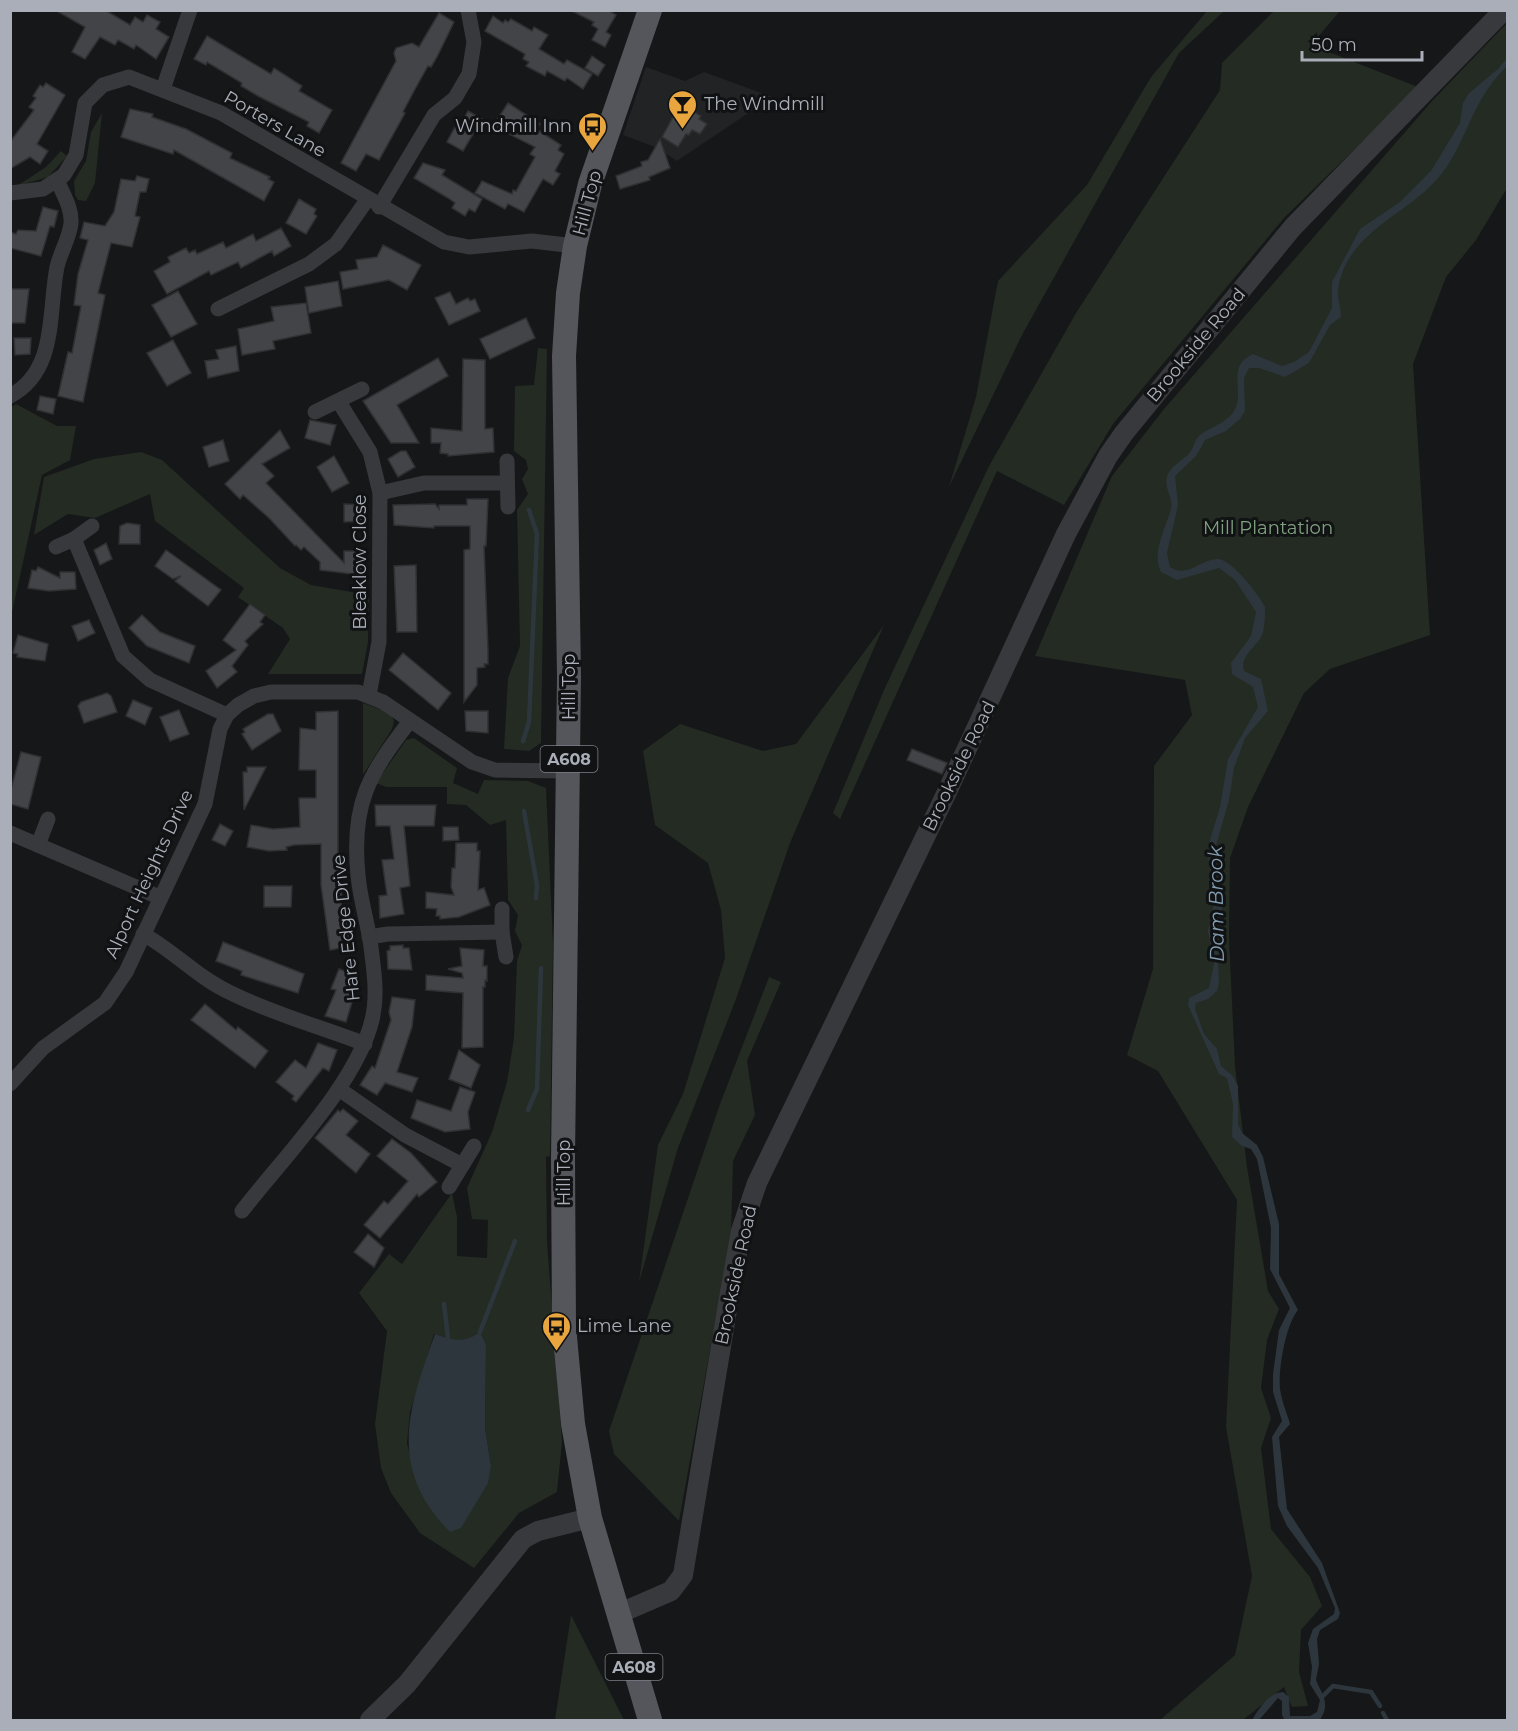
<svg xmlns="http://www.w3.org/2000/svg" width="1518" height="1731" font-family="Montserrat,sans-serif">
<rect width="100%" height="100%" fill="#161718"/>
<!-- built -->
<polygon fill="#222325" points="646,67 685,81 704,72 772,97 677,161 655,147 623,135"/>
<!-- green -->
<g fill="#232b23" fill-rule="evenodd">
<polygon points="1207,11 1224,11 1179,53 1022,335 949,487 976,397 998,281 1087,185 1151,77"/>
<polygon points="1274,11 1340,11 1311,45 1418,87 1284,218 1113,424 1064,505 997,471 840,819 833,813 884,690 989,466 1076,313 1220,90 1222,63"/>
<polygon points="1507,23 1507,188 1476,240 1446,277 1413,364 1430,635 1330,669 1304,693 1248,807 1230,858 1229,938 1235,1066 1247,1167 1268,1291 1279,1309 1267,1340 1261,1388 1271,1418 1261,1448 1271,1529 1310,1577 1322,1606 1301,1630 1299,1672 1308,1706 1292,1707 1284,1687 1243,1720 1160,1720 1235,1655 1252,1576 1226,1427 1237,1200 1158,1071 1127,1055 1153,969 1154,766 1192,715 1185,680 1035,656 1112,476 1164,409 1433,100"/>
<polygon points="102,113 95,183 86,201 78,200 75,195 74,181 86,161 91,132"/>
<polygon points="61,151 67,156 48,177 17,186 46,167"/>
<polygon points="538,348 547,349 541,743 529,751 504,749 508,678 520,646 517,510 528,494 522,479 528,469 526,460 514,451 515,386 534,385"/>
<polygon points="16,404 57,426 76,426 70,460 42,475 11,617 10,408"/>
<polygon points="141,452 162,460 280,568 311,585 369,595 368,642 362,674 268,674 290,639 283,628 238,597 244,588 155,521 150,494 95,518 68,514 34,535 44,477 94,459"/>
<polygon points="884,625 790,843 736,999 678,1148 639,1282 658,1145 683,1094 725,958 721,910 708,863 655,825 643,751 680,724 763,751 796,744"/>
<polygon points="363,703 390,713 394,721 392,729 363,775"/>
<path d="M414,738L457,768L453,783L478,794L484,780L528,781L546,788L553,944L550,1156L546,1157L547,1241L562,1442L557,1492L519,1513L474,1568L420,1533L391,1493L381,1468L375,1424L387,1331L359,1293L389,1254L402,1264L452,1193L457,1217V1256L487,1258L488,1220L472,1219L467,1188L492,1132L507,1082L514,1038L517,961L522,945L515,931L518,915L508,900L506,820L490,825L466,805L447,804V787H386L376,783L406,740ZM434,1334L456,1341L472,1338L486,1345L485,1428L491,1466L415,1477L407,1443L410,1412Z"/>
<polygon points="769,977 781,982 747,1061 755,1115 733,1161 731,1235 679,1521 614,1454 609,1431 720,1104"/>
<polygon points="571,1615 624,1720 555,1720"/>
</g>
<!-- water -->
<g fill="#2d363c">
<path d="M1507,58V66C1472,101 1471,130 1446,168C1415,214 1348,227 1338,289C1337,297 1341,308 1341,317L1330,325L1309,363L1285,377L1259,368H1249L1244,378L1245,411L1240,419L1226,431L1205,440L1196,456L1175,476L1178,505L1167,553L1170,567C1188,579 1201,558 1219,559C1233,561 1259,595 1265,607C1265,615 1265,625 1263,632C1259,647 1239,654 1244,671L1261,679L1268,711L1245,738L1234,768L1229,800L1215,849V871L1224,897L1217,937L1219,982L1217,991L1208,999L1196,1003L1195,1009L1204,1034L1217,1049L1221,1066L1233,1076L1238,1086V1124L1242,1133L1257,1145L1263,1157L1279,1224V1274L1298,1310C1286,1324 1278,1369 1280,1388C1281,1400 1287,1413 1290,1424L1279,1437L1287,1509L1322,1563L1340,1613L1338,1619L1320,1630L1317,1639L1319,1664L1316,1680C1322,1695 1331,1703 1320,1720L1284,1719L1282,1715V1701L1278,1698L1259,1720H1252C1259,1709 1268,1693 1283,1692L1289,1697L1290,1716H1310L1317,1712L1320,1700L1310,1684L1312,1667L1308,1643L1313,1629L1334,1614L1335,1608L1318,1568L1287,1526L1278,1506L1272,1437L1282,1421L1273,1392V1374L1279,1330L1290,1308L1270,1269L1271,1228L1257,1159L1251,1149L1242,1146L1232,1137L1233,1104L1227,1078L1219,1074L1188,1005L1189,998L1209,988L1214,964L1208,931L1214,904L1208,855L1210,840L1220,807L1228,759L1258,707L1253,687L1232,674L1231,663L1251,636L1256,612L1235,580L1219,568L1177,580L1161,572C1151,552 1166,528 1171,509C1174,497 1162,487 1168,474C1172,464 1185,460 1191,451C1194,446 1195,439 1200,435C1212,426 1230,422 1236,407C1243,387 1227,366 1253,354L1282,366L1294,362L1309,352L1332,308V282L1360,229L1400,202L1431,171L1460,123L1463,103L1469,93L1498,69Z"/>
<path d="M480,1332L486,1345L485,1428L491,1466L488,1483L461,1528L450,1532C387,1468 408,1409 435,1334C452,1340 464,1344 480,1332Z"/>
</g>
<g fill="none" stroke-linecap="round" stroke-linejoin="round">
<!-- stream -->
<g stroke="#2d363c" stroke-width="4.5">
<polyline points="523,741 529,722 537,534 529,510"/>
<polyline points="524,811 537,885 536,898"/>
<polyline points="528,1110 537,1089 541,968"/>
<polyline points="444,1304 448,1338"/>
<polyline points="480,1332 515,1241"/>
<polyline points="1323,1696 1333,1686 1371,1692 1380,1706"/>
<polyline points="1383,1713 1387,1720"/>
</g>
</g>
<!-- building -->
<g fill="#434448" stroke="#313134" stroke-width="1.5">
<polygon points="55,10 105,10 130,25 135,17 143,22 147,15 160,22 156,29 169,37 156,59 136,45 134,49 118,40 115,45 100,37 85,59 72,52 85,27"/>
<polygon points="570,10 608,10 616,15 606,32 611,35 605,47 592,40 598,29 592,25 594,22"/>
<polygon points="439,13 454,22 437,57 431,67 428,66 414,91 403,112 405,113 379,160 366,154 356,171 341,163 396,61 394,53 396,48 412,43 419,47"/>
<polygon points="493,16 503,23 505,20 508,22 511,19 532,31 534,27 548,35 539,49 564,64 567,60 592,74 583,89 567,78 565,81 547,71 545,76 526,66 529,62 523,59 525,54 485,31"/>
<polygon points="207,36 271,74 274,68 302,86 299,91 332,110 319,133 307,126 309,122 258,96 241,86 242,83 207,62 206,65 194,59"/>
<polygon points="592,56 605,65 598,76 585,68"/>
<polygon points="46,83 65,95 37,144 48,151 40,164 30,157 10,169 10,142 34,110 29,107 36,98 33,96 40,85 43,87"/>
<polygon points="508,103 540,124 536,129 561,145 558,150 564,154 555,171 560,174 553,185 543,179 524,212 508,204 505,209 475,193 482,181 512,194 513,190 516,191 535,157 530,154 535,147 493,126"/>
<polygon points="686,107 701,116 699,119 707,124 700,134 692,130 689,135 686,134 678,147 662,137 678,108 684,112"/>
<polygon points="130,109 153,114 152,117 186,129 232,153 230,158 270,177 268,179 274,182 264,201 174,150 173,154 121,137"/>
<polygon points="468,111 482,119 463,151 447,142 456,125 462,122"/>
<polygon points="660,139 670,168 649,177 650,180 620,189 616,176 642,166 641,162 648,160"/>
<polygon points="423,163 445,170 442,175 482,199 475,212 469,209 465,216 452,208 455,203 448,198 414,178"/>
<polygon points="137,176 149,179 146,192 140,192 135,216 140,217 132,247 111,243 98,293 105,295 83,402 58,396 68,352 72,353 81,306 74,305 78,274 88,240 80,238 84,222 105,226 114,212 121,179 135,181"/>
<polygon points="299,199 316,209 314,214 317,216 306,234 286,223"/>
<polygon points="43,207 58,211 54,227 50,226 41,256 10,248 10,232 16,234 18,230 36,231"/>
<polygon points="281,228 291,246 274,256 272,251 241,268 238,262 211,275 209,271 167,294 154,271 170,262 168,257 186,248 189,253 195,250 197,254 223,242 226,248 253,234 256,241"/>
<polygon points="383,245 421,265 407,290 389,280 343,289 340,272 358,269 356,260 377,257"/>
<polygon points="338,281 342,306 309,313 305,287"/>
<polygon points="10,289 29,289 25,323 10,323"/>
<polygon points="178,291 197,324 171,337 152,305"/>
<polygon points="450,292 456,304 468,298 470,301 475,299 480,311 449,325 435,298"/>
<polygon points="306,303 311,333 273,341 275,349 242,355 238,329 274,321 271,307"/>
<polygon points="526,318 535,338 490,359 480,339"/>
<polygon points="14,338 31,338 30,354 15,355"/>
<polygon points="173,340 191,373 167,386 147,353"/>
<polygon points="236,346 239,371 208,378 205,361 219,359 216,350"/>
<polygon points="438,358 448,376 397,405 419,443 391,443 363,401"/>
<polygon points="463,359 485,360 485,429 493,428 494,452 448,456 448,454 440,453 441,443 431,443 431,428 462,431"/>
<polygon points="40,396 56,399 53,414 37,410"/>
<polygon points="310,420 336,425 330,445 305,438"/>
<polygon points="280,430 290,448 262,464 274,476 266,483 344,563 344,551 362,551 363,570 360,575 320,570 320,562 304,547 301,550 296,545 295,546 269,518 243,495 240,499 225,484"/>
<polygon points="223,440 229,461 209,467 203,447"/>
<polygon points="401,451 406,451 415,467 398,477 388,459"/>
<polygon points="334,456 349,483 332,492 317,467"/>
<polygon points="467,499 488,499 486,546 484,546 488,651 488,664 484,664 485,667 477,668 477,685 464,702 464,550 470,549 470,526 434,526 434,528 394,525 393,505 435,504 439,509 439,505 467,505"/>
<polygon points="344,504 363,505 363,521 344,522"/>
<polygon points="127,523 140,525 140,544 119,544 120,526"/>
<polygon points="106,543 112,559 100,565 94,550"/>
<polygon points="166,550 221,590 208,606 175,581 181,576 173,579 155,566"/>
<polygon points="416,565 417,632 397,632 394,566"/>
<polygon points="38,567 60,578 60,572 75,572 76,589 49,591 28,588 32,570 36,571"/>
<polygon points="250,604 265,615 260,622 263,624 245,641 248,645 232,666 237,672 217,688 206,671 236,650 223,640"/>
<polygon points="142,615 160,632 195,646 189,663 147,646 129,628"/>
<polygon points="89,620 95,633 78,641 72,626"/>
<polygon points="18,635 48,644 45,661 17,657 18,654 13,653"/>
<polygon points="403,653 451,693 438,710 389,670"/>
<polygon points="107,693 111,696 117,712 84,723 78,706 81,702"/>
<polygon points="133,700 152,708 145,725 126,716"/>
<polygon points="179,710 189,734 170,741 160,717"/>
<polygon points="338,711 338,871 342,898 339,921 348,921 351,946 330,950 321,885 321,844 294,845 286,847 287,850 269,851 247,847 251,825 273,829 300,827 299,798 316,798 316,770 299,770 300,728 316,730 316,712"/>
<polygon points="465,711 488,711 488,733 466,731"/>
<polygon points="268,714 273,714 281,731 252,750 242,734 245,732 243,729"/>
<polygon points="912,749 947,763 942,774 907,760"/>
<polygon points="21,752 41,757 28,809 10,804 10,793"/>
<polygon points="247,767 266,767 244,810 243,772 247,772"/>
<polygon points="375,805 436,805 434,826 404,826 410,886 400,888 404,914 380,918 379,896 387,895 382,860 394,859 390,826 376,826"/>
<polygon points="220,824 233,831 225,846 212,840"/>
<polygon points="443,827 458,827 459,840 443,841"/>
<polygon points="456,843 477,843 477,851 480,851 478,890 484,888 490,905 459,917 440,919 440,916 436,916 437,909 426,908 426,892 454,895 451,887 452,868 455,868"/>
<polygon points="264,886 292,886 291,907 264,907"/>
<polygon points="223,942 304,974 298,993 241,975 242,971 216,961"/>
<polygon points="403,945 403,948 409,948 412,970 388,969 387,951 390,950 390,946"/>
<polygon points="460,948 484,950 483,966 487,966 487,981 485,980 485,987 483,987 483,1047 462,1048 463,993 426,990 426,975 463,978 462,973 448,969 462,966"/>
<polygon points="339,969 358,976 349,1000 352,1002 346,1022 325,1016 336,990 331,989"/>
<polygon points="392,997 415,1000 412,1027 397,1072 418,1078 412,1092 385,1083 377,1095 360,1085 372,1066 375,1068 391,1020 389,1012"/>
<polygon points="205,1004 236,1030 238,1027 268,1051 255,1068 191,1020"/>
<polygon points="318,1043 337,1050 329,1071 323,1068 296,1102 292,1099 294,1096 276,1082 295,1060 306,1068"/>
<polygon points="459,1050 480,1065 471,1088 449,1079"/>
<polygon points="460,1087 475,1092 468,1112 470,1129 445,1132 411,1118 417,1100 451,1111"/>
<polygon points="343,1109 358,1121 346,1135 370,1154 356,1173 315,1138 338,1110 340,1112"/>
<polygon points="392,1139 411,1153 437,1182 419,1197 417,1194 380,1238 364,1225 384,1201 388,1204 408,1181 377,1156"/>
<polygon points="368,1234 384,1248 374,1267 354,1252"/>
</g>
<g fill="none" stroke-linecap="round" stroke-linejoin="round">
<!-- minor -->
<g stroke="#38393d" stroke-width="15">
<polyline points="163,89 190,10"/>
<polyline points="10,193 43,189 64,175 76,155 85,103 103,85 129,77 221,113 444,242 469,247 532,241 575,246"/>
<polyline points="379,207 434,115 455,98 469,74 474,42 468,10"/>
<polyline points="218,309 309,264 336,244 367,200"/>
<path d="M10,396C58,371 48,311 57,267C60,253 70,237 71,223C72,208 63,194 57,180"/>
<polyline points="339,402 370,452 380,493 379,642 369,695"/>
<polyline points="315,412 362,389"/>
<polyline points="507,461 508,507"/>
<polyline points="380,493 424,483 506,483"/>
<polyline points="74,539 123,656 150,680 227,715"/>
<polyline points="56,547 74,539 92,526"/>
<polyline points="10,833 159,897"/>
<polyline points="38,845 48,819"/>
<polyline points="502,909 502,932 506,957"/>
<path d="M143,934C174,951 198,978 231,993C273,1014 321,1027 365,1044"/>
<polyline points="369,937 388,934 502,932"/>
<polyline points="10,1084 43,1048 105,1003 126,972 205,804 220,729 227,715 238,705 254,696 271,692 358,692 383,702 472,762 495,770 568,771"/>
<polyline points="339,1089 405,1135 462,1165"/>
<polyline points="449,1187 474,1146"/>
<path d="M242,1211C283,1158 357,1083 372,1020C378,995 374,972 371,947C368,923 360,900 358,875C351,805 368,775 410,721"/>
</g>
<!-- tertiary -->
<g stroke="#38393d" stroke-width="20">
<polyline points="618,1614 671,1591 683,1575 729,1298 741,1231 757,1183 946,794 1066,534 1108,456 1124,433 1293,227 1504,10"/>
<polyline points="370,1720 407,1684 523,1539 538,1531 590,1518"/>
</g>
<!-- primary -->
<polyline stroke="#54565c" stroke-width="24" points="650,1720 590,1518 573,1424 564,1326 563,1158 569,676 564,356 568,293 575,246 590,184 650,10"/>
</g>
<!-- icons -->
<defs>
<symbol id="bar-pin" viewBox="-11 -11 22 30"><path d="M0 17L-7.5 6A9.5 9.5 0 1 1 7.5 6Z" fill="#e9a63e" stroke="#111213"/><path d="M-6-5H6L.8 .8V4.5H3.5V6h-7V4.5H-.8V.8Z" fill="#111"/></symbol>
<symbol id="bus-pin" viewBox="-11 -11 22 30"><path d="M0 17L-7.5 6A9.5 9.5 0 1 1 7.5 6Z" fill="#e9a63e" stroke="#111213"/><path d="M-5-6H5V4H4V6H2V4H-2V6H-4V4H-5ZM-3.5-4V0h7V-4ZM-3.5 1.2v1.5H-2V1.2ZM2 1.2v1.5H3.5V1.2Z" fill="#111"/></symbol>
</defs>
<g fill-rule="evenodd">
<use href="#bar-pin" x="666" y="88" width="33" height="45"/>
<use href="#bus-pin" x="576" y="110" width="33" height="45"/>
<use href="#bus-pin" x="540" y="1310" width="33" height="45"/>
</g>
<g text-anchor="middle" stroke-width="6" stroke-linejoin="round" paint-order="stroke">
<!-- shield labels -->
<g fill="#111213" stroke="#7b7f86" stroke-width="1.5">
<rect x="540.5" y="746" width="57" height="26" rx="4.5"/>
<rect x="605.5" y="1654" width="57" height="26" rx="4.5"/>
</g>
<g font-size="16" font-weight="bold" fill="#a9aeb8">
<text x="569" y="765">A608</text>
<text x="634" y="1673">A608</text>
</g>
<!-- poi labels -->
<g font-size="18" fill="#a9aeb8" stroke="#111213" text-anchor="start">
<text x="704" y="110">The Windmill</text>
<text x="572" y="132" text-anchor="end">Windmill Inn</text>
<text x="577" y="1332">Lime Lane</text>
</g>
<!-- street labels -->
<g font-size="18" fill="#a9aeb8" stroke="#111213">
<text transform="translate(275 124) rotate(30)" y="6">Porters Lane</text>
<text transform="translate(587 203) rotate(-75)" y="6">Hill Top</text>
<text transform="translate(1196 345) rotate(-50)" y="6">Brookside Road</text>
<text transform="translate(360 562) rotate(-90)" y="6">Bleaklow Close</text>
<text transform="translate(569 687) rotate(-90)" y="6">Hill Top</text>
<text transform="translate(959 766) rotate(-64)" y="6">Brookside Road</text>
<text transform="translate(149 874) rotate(-65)" y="6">Alport Heights Drive</text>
<text transform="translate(346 928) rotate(-96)" y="6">Hare Edge Drive</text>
<text transform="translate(564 1173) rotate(-90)" y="6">Hill Top</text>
<text transform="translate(736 1275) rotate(-78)" y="6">Brookside Road</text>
</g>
<!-- park labels -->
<g font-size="18" fill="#81a281" stroke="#111213">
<text x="1268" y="534">Mill Plantation</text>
</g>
<!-- water labels -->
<g font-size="20" font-style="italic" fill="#829db1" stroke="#111213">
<text transform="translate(1216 904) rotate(-91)" y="7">Dam Brook</text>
</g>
</g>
<!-- border -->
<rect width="1518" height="1731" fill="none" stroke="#a9aeb8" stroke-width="24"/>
<!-- scale -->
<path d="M1302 51v9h120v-9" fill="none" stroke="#a9aeb8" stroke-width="3"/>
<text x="1311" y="51" font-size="18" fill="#a9aeb8" stroke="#111213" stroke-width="4.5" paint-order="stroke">50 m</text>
</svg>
